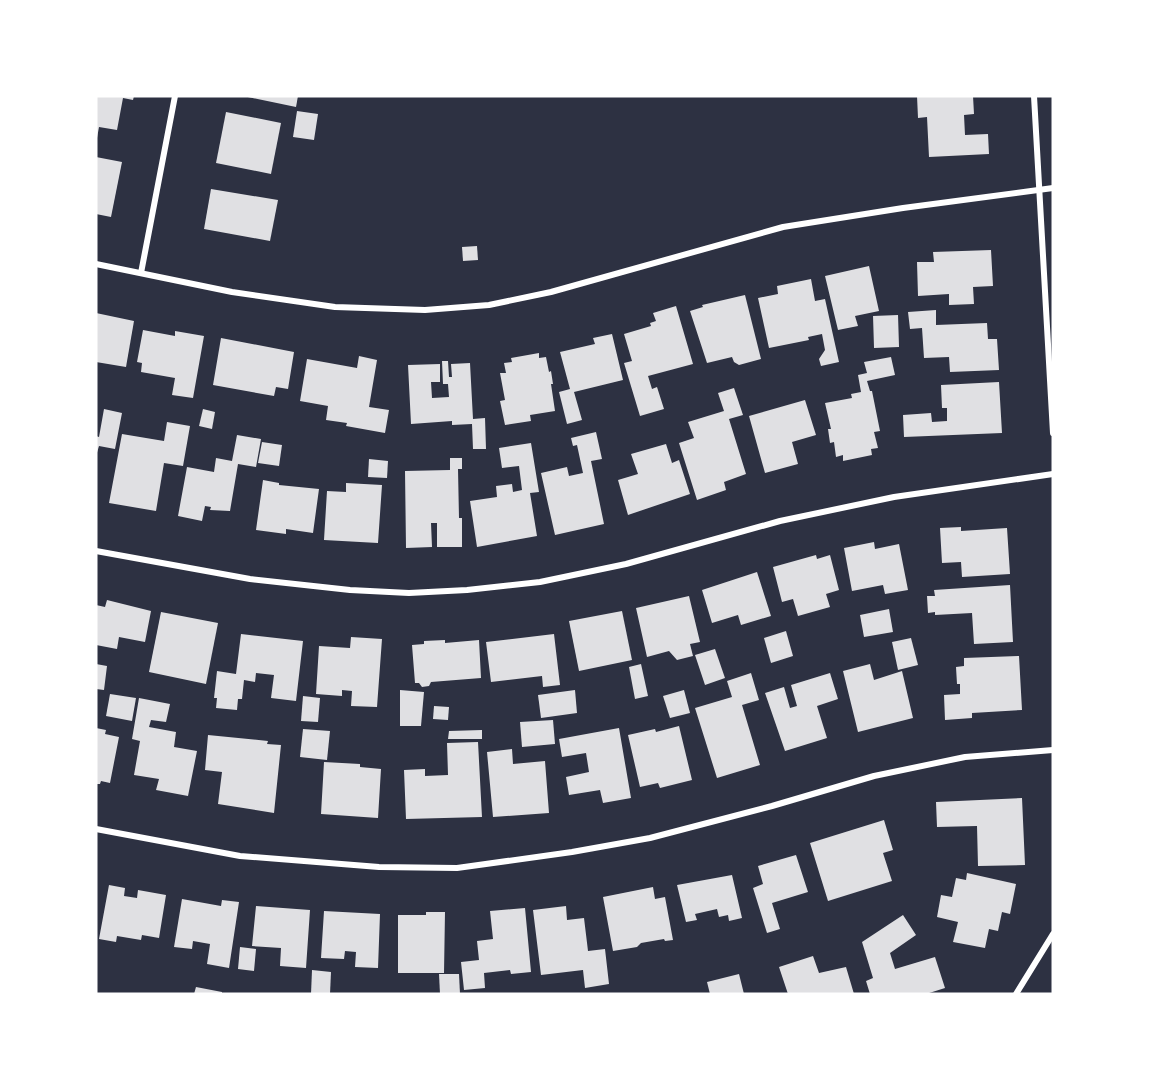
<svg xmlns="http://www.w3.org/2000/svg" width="1149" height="1090" font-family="'Libre Baskerville',serif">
<rect width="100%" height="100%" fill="#2d3142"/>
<!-- building -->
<g fill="#e0e0e3">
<polygon points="96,96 134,96 133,100 123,98 117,130 99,127 97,138"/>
<polygon points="243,96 298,96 296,107"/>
<polygon points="917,96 973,96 974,114 964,115 965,135 988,134 989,154 929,157 927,117 918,118"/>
<polygon points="297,111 318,114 314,140 293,137"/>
<polygon points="226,112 281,123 271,174 216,163"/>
<polygon points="96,157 122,162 111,217 96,214"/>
<polygon points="211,189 278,200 270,241 204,229"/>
<polygon points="477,246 478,260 463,261 462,247"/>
<polygon points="991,250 993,286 973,287 974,304 949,305 949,294 918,296 917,262 934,262 933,252"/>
<polygon points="869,266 879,311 855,316 858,326 838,330 825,276"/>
<polygon points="811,279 815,301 825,299 839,362 821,366 819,359 825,350 822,334 808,337 809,340 769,348 758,298 778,294 777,286"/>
<polygon points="745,295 761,359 739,365 734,362 732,357 707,363 690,311 703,307 702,305"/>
<polygon points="676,306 693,364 648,376 652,389 657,387 664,409 640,416 624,363 632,361 624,334 651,326 650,323 656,321 653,313"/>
<polygon points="936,310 936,325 987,323 988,339 997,339 999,370 950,372 949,357 924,358 922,328 910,329 908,312"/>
<polygon points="96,313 134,321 126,367 96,362"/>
<polygon points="898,315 899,347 874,348 873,316"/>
<polygon points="143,330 175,336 175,331 204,336 193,398 172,395 175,378 141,372 142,363 137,362"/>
<polygon points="612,334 623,380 574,392 582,420 567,424 559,392 570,389 560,352 595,344 593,338"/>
<polygon points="221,338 294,352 288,389 276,387 274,396 213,385"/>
<polygon points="539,353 539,358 546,357 549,372 551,371 553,384 551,384 555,411 530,415 531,421 505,425 500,401 505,400 500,373 506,373 504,363 512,362 511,358"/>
<polygon points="359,356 377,360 369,407 389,410 385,433 346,426 347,423 326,420 328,406 300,401 307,359 357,368"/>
<polygon points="891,357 895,375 867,381 870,391 872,391 880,431 874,432 878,448 871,449 872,455 843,461 843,455 836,457 834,442 830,443 828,429 831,429 825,403 852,398 851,394 861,392 858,375 867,373 864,362"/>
<polygon points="442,361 448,361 449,377 452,377 451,364 470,363 473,419 485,418 486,449 473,449 472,424 452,425 452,421 411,424 408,365 440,364 440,382 431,382 432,398 449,397 448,384 443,384"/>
<polygon points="999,382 1002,433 904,437 903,415 931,413 932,422 947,421 947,408 942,408 941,385"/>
<polygon points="734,388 743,415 729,419 746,474 724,482 726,490 697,500 679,443 694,438 688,422 724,411 718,393"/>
<polygon points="805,400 816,435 792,442 798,464 765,473 749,416"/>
<polygon points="104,409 122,413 115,449 99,446 96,456 96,436 99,437"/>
<polygon points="203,409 215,412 212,429 199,426"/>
<polygon points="167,422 190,426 183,466 164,463 156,511 109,503 122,434 164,441"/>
<polygon points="596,432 602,459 591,461 604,524 555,535 541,473 567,467 569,476 583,473 577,445 573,446 571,438"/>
<polygon points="237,435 261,439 256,467 238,464 230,511 210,510 211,507 205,506 202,521 178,516 187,467 214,472 216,458 232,461"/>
<polygon points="262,442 282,445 279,466 258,463"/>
<polygon points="531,443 539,492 530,493 537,536 477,547 470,501 497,497 496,486 512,484 513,492 522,490 519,466 502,468 499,448"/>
<polygon points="666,444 672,463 679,460 690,494 628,515 618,480 638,474 631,454"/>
<polygon points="450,458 462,458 462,469 458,469 459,518 462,518 462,547 437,547 437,523 431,523 432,547 406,548 405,471 450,470"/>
<polygon points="369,459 388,461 387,478 368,477"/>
<polygon points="263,480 279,483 279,485 319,489 313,533 286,529 286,534 256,530"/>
<polygon points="346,483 382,485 378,543 324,540 327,491 346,492"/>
<polygon points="961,527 961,531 1007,528 1010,574 962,577 961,562 942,563 940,528"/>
<polygon points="874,542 875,549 899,544 908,590 885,594 883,585 852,591 844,548"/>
<polygon points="816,555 817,559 830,555 839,590 826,594 830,607 798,616 793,599 782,602 773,567"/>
<polygon points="757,572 771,616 741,625 738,615 712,623 702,590"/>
<polygon points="1010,585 1013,642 974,644 972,613 935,615 935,612 928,613 927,596 935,596 934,590"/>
<polygon points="689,596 700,642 690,644 693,656 677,660 669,651 647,657 636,608"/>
<polygon points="107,600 151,611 145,642 119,637 117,649 96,645 96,605 105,607"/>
<polygon points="889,609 893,632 864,637 860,615"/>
<polygon points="622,611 632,660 579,671 569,621"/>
<polygon points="161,612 218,623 206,684 149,672"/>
<polygon points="786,631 793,656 771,663 764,638"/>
<polygon points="241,634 303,641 296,701 271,698 274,675 256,673 255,682 244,680 242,699 238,699 237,710 216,708 217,698 214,698 217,671 236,674"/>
<polygon points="554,634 560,685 543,687 542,676 491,682 486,642"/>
<polygon points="351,637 382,639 377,707 351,706 352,691 342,690 342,696 316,694 319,646 350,648"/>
<polygon points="911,638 918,665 898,670 892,642"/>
<polygon points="445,640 445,643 479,640 481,678 431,682 429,686 422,687 419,683 415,683 412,645 424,644 424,641"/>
<polygon points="715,649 725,678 705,685 695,655"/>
<polygon points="1019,656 1022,710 972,713 972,718 945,720 944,695 960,694 960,684 957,684 956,667 964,666 964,658"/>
<polygon points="96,664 107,666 104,690 96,689"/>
<polygon points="641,664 648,696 635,699 629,667"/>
<polygon points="870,664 874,680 902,671 913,718 858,732 843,671"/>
<polygon points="751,673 759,700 742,705 760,765 717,778 695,708 732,697 727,681"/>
<polygon points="830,673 838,699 817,706 827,738 785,751 765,693 784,687 790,708 797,706 791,685"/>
<polygon points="400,690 424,692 421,726 400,726"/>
<polygon points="575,690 577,713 541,718 538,695"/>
<polygon points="684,690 690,713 670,718 663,696"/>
<polygon points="110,694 136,698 132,721 106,716"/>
<polygon points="303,696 320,698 318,722 301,721"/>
<polygon points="139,698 170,704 166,722 151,720 149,727 176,732 174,747 197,751 188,796 156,790 159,779 134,775 140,741 132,739"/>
<polygon points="434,706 449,707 448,720 433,719"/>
<polygon points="553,720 555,744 522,747 520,722"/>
<polygon points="679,726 692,780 660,788 658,783 640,787 628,735 655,729 656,732"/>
<polygon points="96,728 106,730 105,734 119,737 110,783 101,781 100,784 96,784"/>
<polygon points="619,728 631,798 603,803 600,790 569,795 566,777 589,772 586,753 562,757 559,739"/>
<polygon points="303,729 330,731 327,760 300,757"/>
<polygon points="482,730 482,739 448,739 449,731"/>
<polygon points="208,735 268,741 267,744 281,745 274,813 218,804 222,772 205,770"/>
<polygon points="478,742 482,817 406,819 404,770 425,769 425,776 448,775 447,743"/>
<polygon points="512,749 513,764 545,761 549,813 493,817 487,752"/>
<polygon points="324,762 360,764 360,767 381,769 378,818 321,814"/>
<polygon points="1022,798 1025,865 978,866 977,826 937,827 936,802"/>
<polygon points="884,820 893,850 883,853 892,881 828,901 810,843"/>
<polygon points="796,855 808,892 772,903 780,929 767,933 753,888 763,884 758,866"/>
<polygon points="967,873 1016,884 1010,914 1002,912 998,931 989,929 985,948 953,942 958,922 937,917 941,895 952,897 956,878 966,880"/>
<polygon points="732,875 742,918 729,921 728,915 719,917 717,909 695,914 697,920 686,922 677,885"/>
<polygon points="109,885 125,888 124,896 137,898 138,890 166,895 159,938 142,935 141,940 117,936 116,942 99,939"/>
<polygon points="653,887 655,899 665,897 673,940 665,941 664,939 641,943 637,947 613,951 603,897"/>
<polygon points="182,899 221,906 222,900 239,902 229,968 207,964 210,944 193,941 192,949 174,947"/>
<polygon points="256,906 310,910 306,968 280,966 281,948 252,946"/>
<polygon points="566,906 567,920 584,918 588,951 605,949 609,984 585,988 583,970 541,975 533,910"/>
<polygon points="525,908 531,972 511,974 510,970 484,973 485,988 464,990 461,962 479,960 477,941 493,939 490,911"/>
<polygon points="324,911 380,914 378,968 355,967 356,952 345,951 344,959 321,958"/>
<polygon points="426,912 445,912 444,973 398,973 398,915 426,915"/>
<polygon points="903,915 916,935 890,953 895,969 935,957 945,988 926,994 870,994 866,981 873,978 862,942"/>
<polygon points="240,947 256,949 254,971 238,969"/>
<polygon points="813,956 819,973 846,967 854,994 788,994 779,967"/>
<polygon points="312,970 331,972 330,994 311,994"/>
<polygon points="439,974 459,974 460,994 440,994"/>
<polygon points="739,974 744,994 710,994 707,982"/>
<polygon points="196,987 222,992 222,994 194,994"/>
</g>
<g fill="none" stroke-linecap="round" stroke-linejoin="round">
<!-- minor -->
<g stroke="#fff" stroke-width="6">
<polyline points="1034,96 1053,433"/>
<polyline points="96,264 232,292 335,307 425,310 489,305 551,292 783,227 903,208 1053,188"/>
<polyline points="141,273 175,96"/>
<polyline points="96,551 250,579 350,590 409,593 467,590 540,582 626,564 780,521 894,497 1053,474"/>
<polyline points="96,829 240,856 379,867 457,868 572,852 650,838 772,806 874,776 965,757 1053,750"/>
<polyline points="1016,994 1053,934"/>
</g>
</g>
<!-- border -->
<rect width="1149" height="1090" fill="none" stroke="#ffffff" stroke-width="195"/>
</svg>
